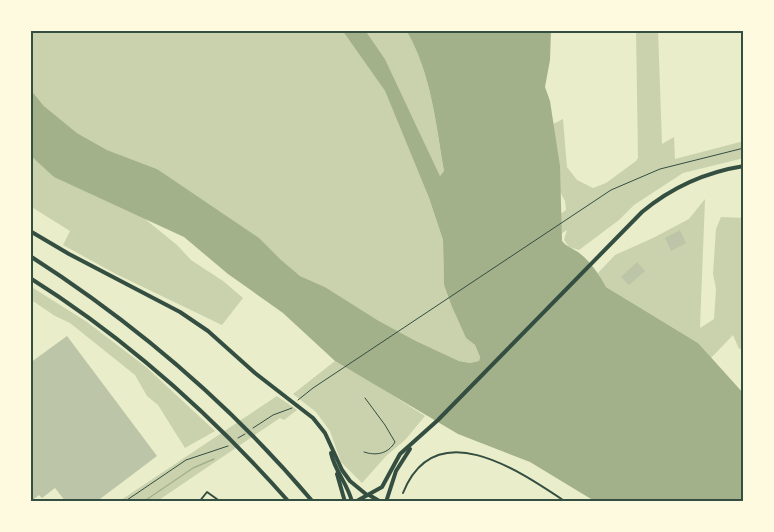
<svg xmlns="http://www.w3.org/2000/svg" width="774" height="532" font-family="Lato,sans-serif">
<rect width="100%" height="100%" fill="#e9edc9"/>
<!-- green -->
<g fill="#cad2ad">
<polygon points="30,30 342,30 385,91 429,198 443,240 444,285 452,307 466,338 475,345 480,357 479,361 470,363 459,361 416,341 379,321 325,287 300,276 157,169 107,150 77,133 44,106 30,89"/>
<path d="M365,30H406C431,72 436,124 444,172L440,176L385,59Z"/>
<polygon points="636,30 658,30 662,144 674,137 675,159 744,141 744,158 683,173 634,205 619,220 579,250 569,247 564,240 567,230 508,269 502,255 566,210 565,201 559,190 553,124 563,119 567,167 577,180 593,188 606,183 636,161 638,158"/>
<polygon points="30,153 140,215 177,245 191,260 223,281 243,298 222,325 116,274 63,245 70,231 30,206"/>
<polygon points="705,199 700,328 714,319 716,289 713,274 716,229 721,217 744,218 744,347 739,349 733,335 711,358 698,343 606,287 598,273 615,255 653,238 689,219"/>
<polygon points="30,286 87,322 146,367 215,431 185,448 158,405 147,396 135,375 70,323 55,316 30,299"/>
<polygon points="335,361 367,379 425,416 405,440 386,456 362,483 341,462 330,431 316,412 293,394"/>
<polygon points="277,396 297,410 284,420 280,418 156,502 118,502"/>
</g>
<!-- water -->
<path fill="#a3b18a" d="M342,30H365L385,59L440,176L444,171C436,124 431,72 406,30H551L550,60L545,87L550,101L560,166L562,241C567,247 572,248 578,252C589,260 600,275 606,287L698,343L744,394V502H596L530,462L458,434L335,361L283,313L228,274L184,237L54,177L30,155V89L44,106L77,133L107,150L157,169L259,238L281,260L300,276L325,287L379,321L416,341L459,361L470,363L479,361L480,357L475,345L466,338L452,307L444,285L443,240L429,198L385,91Z"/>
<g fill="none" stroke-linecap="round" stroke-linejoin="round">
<!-- stream -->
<polyline stroke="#a3b18a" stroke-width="1.5" points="143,502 193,468 214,459"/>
</g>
<!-- building -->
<g fill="#bcc5a7">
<polygon points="680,230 686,243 671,251 665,238"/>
<polygon points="637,262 645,271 629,285 621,277"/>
<polygon points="67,336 157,456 96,502 66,502 55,488 42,498 39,495 30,502 30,363"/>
</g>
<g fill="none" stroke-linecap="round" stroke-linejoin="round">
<!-- path -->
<g stroke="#344e41" stroke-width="1">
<polyline points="298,400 313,388 611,190 660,169 744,148"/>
<polyline points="253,428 273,415 292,408"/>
<polyline points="238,438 245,434"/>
<polyline points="124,502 186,460 228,446"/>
</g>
<!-- service -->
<path stroke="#344e41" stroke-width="1" d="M364,452C376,456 388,454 395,442L385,425L365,398"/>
<!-- minor -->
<g stroke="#344e41" stroke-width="2">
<path d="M403,493C435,413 518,470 566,502"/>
<polyline points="199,502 207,492 221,502"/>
</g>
<!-- primary -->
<g stroke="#344e41" stroke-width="4">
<polyline points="30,231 69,254 180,312 208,331 255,373 313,418 325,433 342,470 350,481 367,495"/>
<path d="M331,453C335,472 348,484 352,502"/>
<polyline points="337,474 345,502"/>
</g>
<!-- trunk -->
<g stroke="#344e41" stroke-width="4">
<polyline points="369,495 381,502"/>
<path d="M355,502L382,487L400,454L438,420L642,212C672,187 706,172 744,166"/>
<polyline points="386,502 396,471 410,449"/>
</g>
<!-- motorway -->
<g stroke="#344e41" stroke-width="4">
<path d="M30,256C136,324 232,406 313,502"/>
<path d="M30,278C127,339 213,416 289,502"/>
</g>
</g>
<!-- border -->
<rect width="774" height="532" fill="none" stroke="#fefae0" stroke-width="63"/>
<rect x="32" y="32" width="710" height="468" fill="none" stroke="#344e41" stroke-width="2"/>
</svg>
